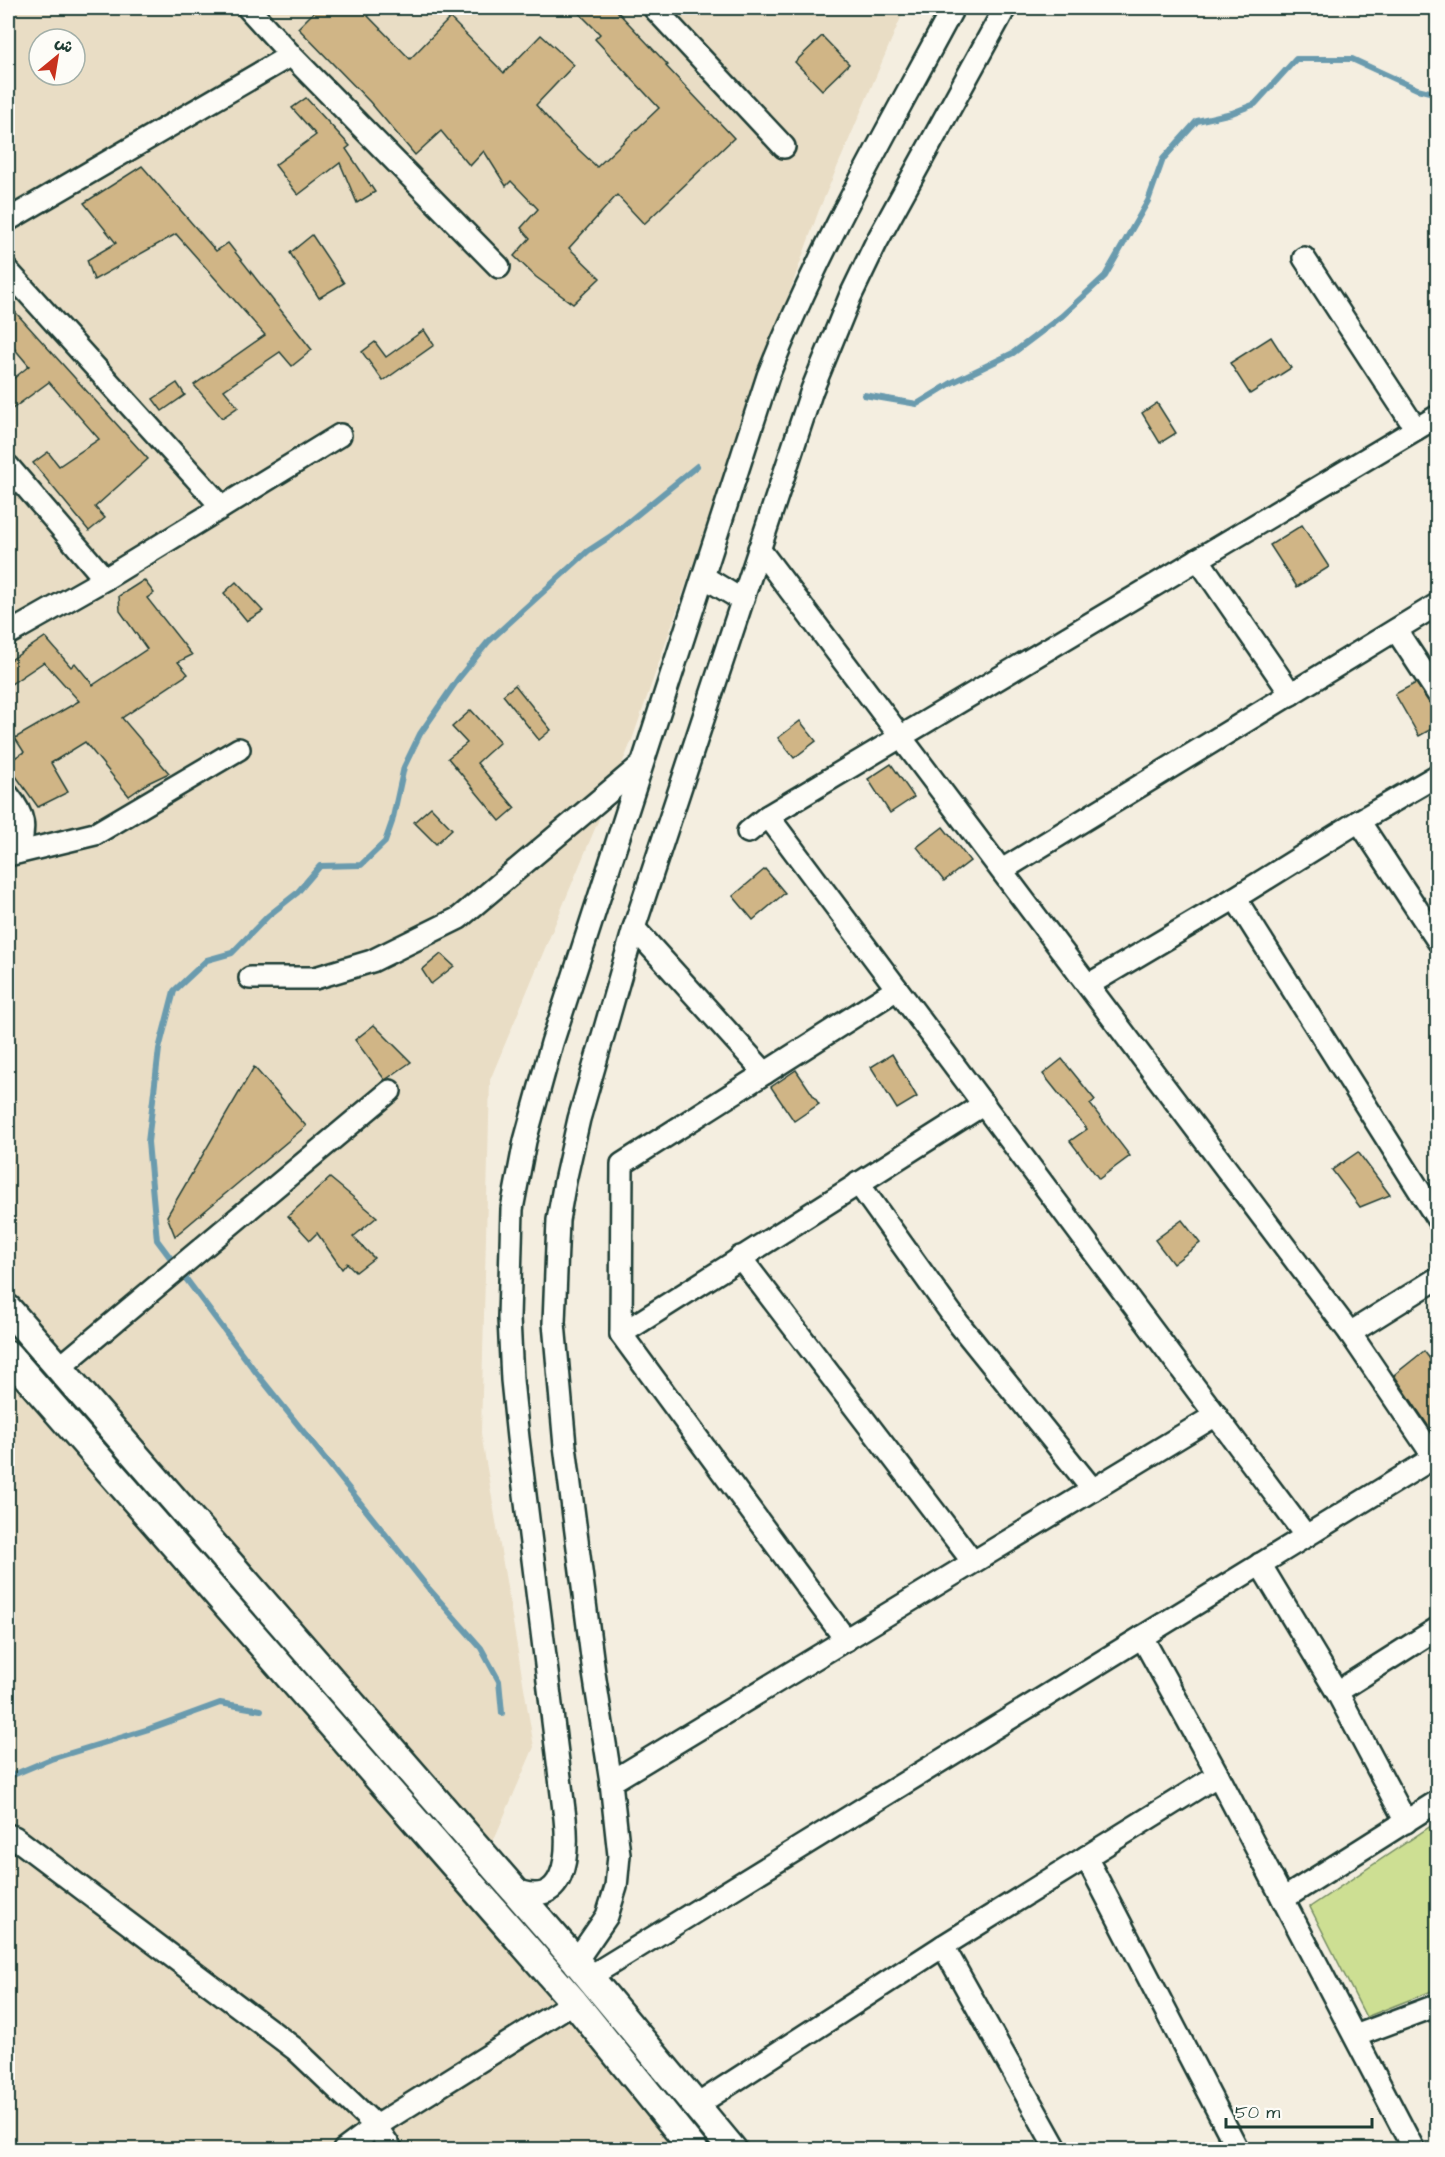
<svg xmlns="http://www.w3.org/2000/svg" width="1445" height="2157" font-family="'Architects Daughter','Playpen Sans Arabic',sans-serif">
<rect width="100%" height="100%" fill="#f4eee0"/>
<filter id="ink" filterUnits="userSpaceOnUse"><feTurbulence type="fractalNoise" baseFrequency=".0167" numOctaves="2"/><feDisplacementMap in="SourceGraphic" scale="12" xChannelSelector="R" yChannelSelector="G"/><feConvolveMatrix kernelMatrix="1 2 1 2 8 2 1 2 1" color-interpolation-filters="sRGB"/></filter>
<g filter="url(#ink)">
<!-- built -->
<path fill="#e9ddc5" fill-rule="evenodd" d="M8,8H905L819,210L716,498L632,740L490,1080L481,1433L534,1747L470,1895L684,2149L8,2150ZM39,39H75V75H39Z"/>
<!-- green -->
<polygon fill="#cddf93" stroke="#768e64" stroke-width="1.5" points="1437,1822 1437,1989 1366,2017 1310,1907"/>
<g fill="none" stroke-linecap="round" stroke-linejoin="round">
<!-- stream -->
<g stroke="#6b9bae" stroke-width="6">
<polyline points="864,395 917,404 953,382 1013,353 1062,316 1105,276 1148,201 1163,159 1197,121 1232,113 1255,104 1296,59 1352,59 1417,89 1438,94"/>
<polyline points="502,1713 499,1681 481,1648 429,1589 255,1371 157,1240 148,1142 159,1049 174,991 207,960 232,953 268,916 297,893 320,866 361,865 385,842 392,822 404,767 420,734 458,679 488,642 588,551 611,536 697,466"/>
<polyline points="8,1777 51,1759 149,1729 220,1703 261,1710"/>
</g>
</g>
<!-- building -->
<g fill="#d0b586" stroke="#1f3d34" stroke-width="1.5">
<polygon points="318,8 377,8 368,16 410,59 450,18 504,73 541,35 574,65 536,105 561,133 597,167 659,108 595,39 600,34 574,8 614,8 668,65 666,66 734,138 644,224 617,195 569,248 600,278 573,304 536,277 514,256 530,238 521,228 538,209 511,181 506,186 484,151 470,166 441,131 415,155 370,102 298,28"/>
<polygon points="822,36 849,64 822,90 795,62"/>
<polygon points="306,98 350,146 346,149 375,192 357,203 340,163 298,195 275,165 316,135 292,108"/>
<polygon points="142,166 216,251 228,243 312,350 292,366 280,352 224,390 238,407 222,418 194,385 265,335 176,234 94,280 87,260 116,243 84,203"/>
<polygon points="312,235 344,283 319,298 290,253"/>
<polygon points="8,304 148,459 95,507 105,518 89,531 33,463 48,452 59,466 99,439 49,382 8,412 8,383 29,366 8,341"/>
<polygon points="424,330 434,345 383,381 362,352 375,342 386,357"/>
<polygon points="1271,337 1291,368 1250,394 1230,363"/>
<polygon points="177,383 185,395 162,411 153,399"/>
<polygon points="1157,403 1176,433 1160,443 1142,413"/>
<polygon points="1302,525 1329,567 1297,587 1270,545"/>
<polygon points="144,580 154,593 147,598 192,655 178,662 188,674 122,718 169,773 148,783 129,796 85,742 51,763 68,792 38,807 8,765 8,762 24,752 15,738 79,701 44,662 8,686 8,662 45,637 71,667 75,663 93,685 147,649 120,611 119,596"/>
<polygon points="236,582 263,611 247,621 224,593"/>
<polygon points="1416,683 1437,713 1437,726 1419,736 1395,694"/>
<polygon points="515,685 551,730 539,740 503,695"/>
<polygon points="471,710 500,742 477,763 515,808 500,821 448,758 467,743 452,727"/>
<polygon points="800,721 816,741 794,758 778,738"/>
<polygon points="891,764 914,797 890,813 868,779"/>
<polygon points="431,807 452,829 436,844 414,822"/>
<polygon points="943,827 970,861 944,881 917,847"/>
<polygon points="765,869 785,893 753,920 733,896"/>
<polygon points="441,954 454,966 431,984 422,970"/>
<polygon points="374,1025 411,1062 385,1080 355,1040"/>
<polygon points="892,1054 917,1097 897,1109 871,1067"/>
<polygon points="1062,1059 1095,1100 1090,1104 1130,1156 1099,1179 1070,1141 1087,1129 1043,1074"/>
<polygon points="254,1067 306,1126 175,1236 167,1216"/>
<polygon points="796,1070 819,1104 794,1121 771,1087"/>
<polygon points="1358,1152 1390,1195 1360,1207 1332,1170"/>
<polygon points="330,1178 377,1217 353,1237 374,1258 356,1272 347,1263 342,1269 317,1233 310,1240 288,1216"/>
<polygon points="1182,1220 1200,1243 1173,1264 1155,1240"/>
<polygon points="1424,1351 1437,1368 1437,1439 1394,1375"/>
</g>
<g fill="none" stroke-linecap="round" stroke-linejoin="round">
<defs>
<g id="minor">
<polyline points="248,8 291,55 499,267"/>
<polyline points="654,8 784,147"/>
<polyline points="8,220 291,55"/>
<polyline points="1304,258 1416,429"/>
<polyline points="8,271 222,507"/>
<polyline points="8,466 105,579"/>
<polyline points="759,549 1350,1333 1434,1457"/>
<polyline points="1198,559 1291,694"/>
<polyline points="704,577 742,600"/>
<polyline points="1396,630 1438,694"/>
<polyline points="8,634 105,579 340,435"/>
<path d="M8,795C25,816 26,827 18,852"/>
<polyline points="768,816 1306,1536"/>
<polyline points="1359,821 1438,941"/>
<polyline points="748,832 768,816 1438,416"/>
<polyline points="8,855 95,834 239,749"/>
<polyline points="1002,870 1438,604"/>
<polyline points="1235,898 1438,1220"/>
<polyline points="634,928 765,1073"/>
<polyline points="250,978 315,978 372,961 459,918 641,765"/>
<polyline points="1088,985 1235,898 1359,821 1438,775"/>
<polyline points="858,1183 959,1324 1093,1490"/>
<polyline points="740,1257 973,1562"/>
<polyline points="1350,1333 1438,1278"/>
<polyline points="621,1334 984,1104"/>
<polyline points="59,1368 390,1091"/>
<polyline points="1260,1564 1337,1692 1406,1822"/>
<polyline points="1142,1637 1218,1775 1414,2150"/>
<polyline points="846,1640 621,1334 622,1164 897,989"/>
<polyline points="1337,1692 1438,1628"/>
<polyline points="611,1782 1216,1415"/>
<polyline points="8,1835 14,1837 295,2049 376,2126 392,2150"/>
<polyline points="1086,1857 1238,2150"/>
<path d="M512,1888C566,1913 569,1855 565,1818L518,1438L512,1380L509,1318L512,1209L525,1141L552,1043L768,376C819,248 888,129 953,8"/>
<polyline points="1283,1899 1438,1801"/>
<polyline points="943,1946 1057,2150"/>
<polyline points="576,1961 607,1916 616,1887 619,1855 611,1782 594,1673 565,1446 554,1323 558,1220 565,1181 579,1119 634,928 812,390 850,297 876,243 1005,8"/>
<polyline points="589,1977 1438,1455"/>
<polyline points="1355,2036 1438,2005"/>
<polyline points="697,2105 943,1946 1218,1775"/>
<polyline points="344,2150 376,2126 574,2002"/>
</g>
<g id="major">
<polyline points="8,1309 576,1961 733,2150"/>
<polyline points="8,1355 574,2002 694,2150"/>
</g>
</defs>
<!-- minor casing -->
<use href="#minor" stroke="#1f3d34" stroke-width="26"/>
<!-- major casing -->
<use href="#major" stroke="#1f3d34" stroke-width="32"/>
<!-- minor -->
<use href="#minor" stroke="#fdfcf7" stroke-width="21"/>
<!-- major -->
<use href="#major" stroke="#fdfcf7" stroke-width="27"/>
</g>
</g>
<!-- margin -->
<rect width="1445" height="2157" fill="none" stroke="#fdfcf7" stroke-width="30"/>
<rect x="15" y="15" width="1415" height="2127" fill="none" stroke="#1f3d34" stroke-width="2" filter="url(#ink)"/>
<!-- north arrow -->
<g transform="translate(57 57) rotate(30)"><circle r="28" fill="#fdfcf7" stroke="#a4b0a9" stroke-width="1.5"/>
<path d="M0-4.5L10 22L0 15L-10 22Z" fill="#c8321e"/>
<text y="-9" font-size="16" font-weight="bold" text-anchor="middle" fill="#1f3d34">ش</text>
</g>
<!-- scale -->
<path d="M1226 2118v9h146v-9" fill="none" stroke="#1f3d34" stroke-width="3"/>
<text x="1235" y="2118" font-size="18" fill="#1f3d34" stroke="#fdfcf7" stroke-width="4.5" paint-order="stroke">50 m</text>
</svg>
